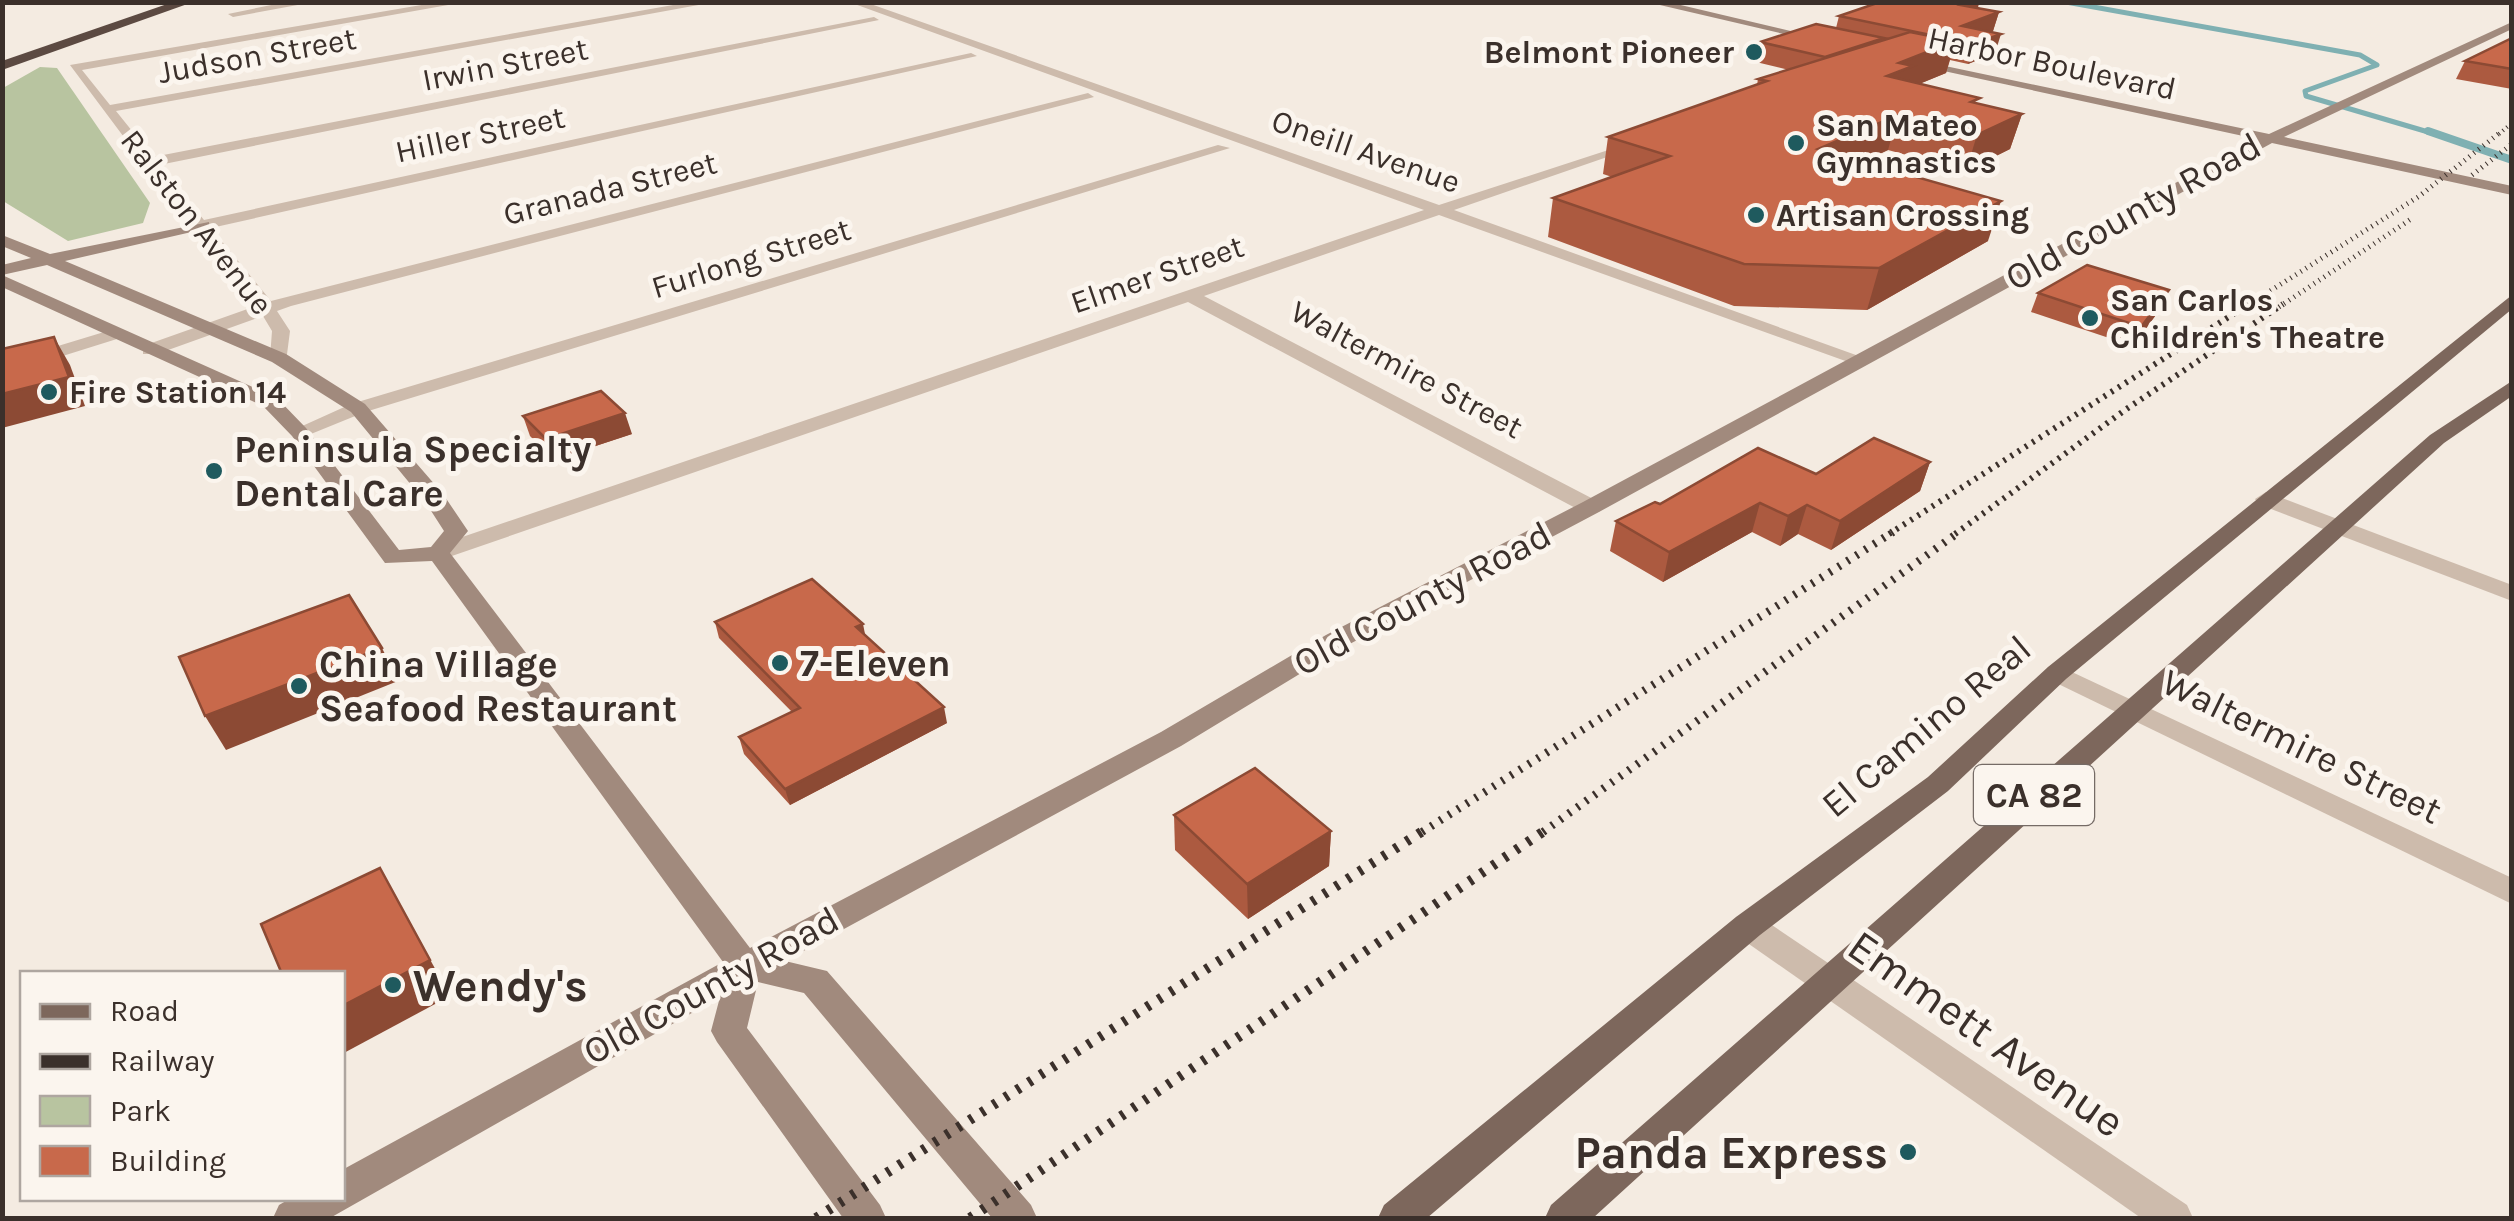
<svg xmlns="http://www.w3.org/2000/svg" width="2514" height="1221" font-family="Karla,sans-serif">
<rect width="100%" height="100%" fill="#f4ebe1"/>
<!-- green -->
<polygon fill="#b8c4a0" points="40,67 57,68 150,203 143,223 68,241 3,201 3,88"/>
<g fill="none" stroke-linecap="round" stroke-linejoin="round">
<!-- stream-far1 -->
<polyline stroke="#7fb0b2" stroke-width="5" points="2066,2 2360,55 2377,65 2305,91 2306,96 2435,134"/>
<!-- stream -->
<polyline stroke="#7fb0b2" stroke-width="8" points="2428,131 2512,160"/>
<!-- street -->
<g fill="#cdbbac" fill-rule="evenodd">
<polygon points="286,2 314,2 233,17 228,14"/>
<polygon points="439,2 465,2 82,70 110,105 690,2 715,2 116,111 153,157 874,17 879,20 159,165 204,220 971,53 977,56 211,228 271,301 1088,93 1094,97 291,306 277,311 290,331 286,362 279,364 270,358 272,331 263,316 157,354 143,354 143,346 256,306 146,167 141,166 141,160 70,65"/>
<polygon points="849,2 865,2 1439,205 1639,140 1639,146 1454,210 1867,359 1858,365 1851,363 1439,215 1204,296 1599,502 1602,507 1599,512 1583,512 1188,302 446,558 430,558 426,553 430,548 1424,210"/>
<polygon points="1218,145 1230,148 365,412 306,436 299,438 289,432 351,404"/>
<polygon points="114,329 123,334 120,338 2,375 2,363"/>
<polygon points="2266,492 2512,585 2512,601 2258,504 2255,499"/>
<polygon points="2057,665 2512,878 2512,904 2048,679 2044,673 2048,667"/>
<polygon points="1748,913 1760,917 2187,1205 2193,1218 2141,1218 1736,935 1732,926 1736,917"/>
</g>
<!-- secondary -->
<g fill="#a18a7d" fill-rule="evenodd">
<polygon points="1647,2 1668,2 1824,39 1818,42"/>
<polygon points="2512,22 2512,29 2284,137 2512,186 2512,195 2272,143 1599,512 1344,647 1181,746 785,961 827,971 1031,1205 1037,1218 992,1218 804,993 758,982 747,1028 880,1205 886,1218 843,1218 717,1042 711,1031 720,997 330,1218 273,1218 279,1205 291,1198 342,1198 342,1170 723,962 432,561 385,563 292,436 263,406 2,287 2,275 277,398 306,428 399,550 431,547 444,531 426,503 351,412 272,362 47,265 2,275 2,265 31,258 2,246 2,235 50,254 209,222 209,228 65,261 286,354 365,404 443,494 468,531 450,553 750,948 1161,732 1326,635 1583,502 2257,139 1916,65 1912,59 2269,134"/>
</g>
<!-- primary -->
<g fill="#7d675c" fill-rule="evenodd">
<polygon points="2512,295 2512,309 2066,679 1948,791 1760,935 1427,1218 1378,1218 1384,1205 1736,917 1928,777 2048,667"/>
<polygon points="2512,381 2512,396 2444,443 1593,1218 1545,1218 1551,1205 2430,435"/>
</g>
<!-- highway -->
<polygon fill="#5c4a42" fill-rule="evenodd" points="173,2 193,2 2,70 2,61"/>
<!-- rail-far4 -->
<polyline stroke="#3b302b" stroke-width="4" stroke-dasharray="1 4" stroke-linecap="butt" points="2499,134 2512,123"/>
<!-- rail-far3 -->
<g stroke="#3b302b" stroke-width="5" stroke-dasharray="1 5" stroke-linecap="butt">
<polyline points="2472,175 2512,144"/>
<polyline points="2245,307 2418,197 2502,131"/>
<polyline points="2279,307 2411,219"/>
</g>
<!-- rail-far2 -->
<g stroke="#3b302b" stroke-width="6" stroke-dasharray="2.5 6" stroke-linecap="butt">
<polyline points="1889,534 2249,304"/>
<polyline points="1955,534 2125,410 2283,304"/>
</g>
<!-- rail-far1 -->
<g stroke="#3b302b" stroke-width="8" stroke-dasharray="2.5 8" stroke-linecap="butt">
<polyline points="1422,832 1893,532"/>
<polyline points="1543,832 1959,532"/>
</g>
<!-- rail -->
<g stroke="#3b302b" stroke-width="10" stroke-dasharray="4 10" stroke-linecap="butt">
<polyline points="816,1218 1426,829"/>
<polyline points="970,1218 1547,829"/>
</g>
</g>
<!-- wall -->
<g fill="#ac5a40">
<polygon points="1979,2 1978,8 1999,12 1993,31 1991,32 1995,53 1968,64 1950,60 1946,73 1919,84 1978,104 2022,114 2010,149 1966,171 1888,150 1863,162 1988,241 1867,310 1734,306 1548,237 1553,198 1612,177 1603,174 1608,137 1757,85 1758,79 1789,70 1756,62 1760,42 1836,28 1839,16"/>
<polygon points="2512,38 2512,89 2456,79 2465,61"/>
<polygon points="2038,293 2161,308 2133,346 2031,312"/>
<polygon points="523,416 632,434 553,460 530,436"/>
<polygon points="1930,462 1920,491 1831,550 1798,534 1780,546 1752,532 1663,582 1610,551 1616,521 1660,504 1816,474"/>
<polygon points="715,622 947,723 790,805 744,754 739,737 792,712 719,638"/>
<polygon points="1174,815 1331,831 1329,866 1248,919 1175,850"/>
</g>
<!-- shaded-wall -->
<g fill="#8c4a34">
<polygon points="1966,2 1979,2 1976,15 1960,5"/>
<polygon points="1999,12 1993,31 1964,42 1962,26"/>
<polygon points="2001,34 1995,53 1968,64 1974,44"/>
<polygon points="1955,41 1946,73 1907,89 1887,76 1899,63"/>
<polygon points="2022,114 2010,149 1966,171 1977,135"/>
<polygon points="1898,115 1888,150 1809,186 1818,149"/>
<polygon points="2001,201 1988,241 1867,310 1879,268"/>
<polygon points="2169,290 2161,308 2133,346 2141,327"/>
<polygon points="54,337 70,365 85,406 2,428 2,394"/>
<polygon points="625,413 632,434 553,460 546,439"/>
<polygon points="1930,462 1920,491 1831,550 1840,521"/>
<polygon points="1760,503 1752,532 1663,582 1669,552"/>
<polygon points="1807,505 1798,534 1780,546 1788,516"/>
<polygon points="863,624 866,639 856,627"/>
<polygon points="382,648 398,681 226,750 205,716"/>
<polygon points="944,707 947,723 790,805 785,789"/>
<polygon points="1331,831 1329,866 1248,919 1247,884"/>
<polygon points="380,868 450,996 342,1054 342,1006"/>
</g>
<!-- building -->
<g fill="#c8694b" stroke="#8c4a34" stroke-width="2.5">
<polygon points="1880,2 1966,2 1960,5 1999,12 1962,26 2001,34 1974,44 1839,16"/>
<polygon points="1816,24 1884,38 1825,57 1760,42"/>
<polygon points="1910,32 1955,41 1899,63 1913,66 1887,76 1980,98 1971,102 2022,114 1977,135 1898,115 1818,149 2001,201 1879,268 1744,264 1553,198 1670,156 1608,137 1767,81 1758,79"/>
<polygon points="2512,38 2512,69 2465,61"/>
<polygon points="2087,265 2169,290 2141,327 2038,293"/>
<polygon points="54,337 69,377 2,394 2,349"/>
<polygon points="601,391 625,413 546,439 523,416"/>
<polygon points="1874,438 1930,462 1840,521 1807,505 1788,516 1760,503 1669,552 1616,521 1655,502 1660,504 1758,448 1816,474"/>
<polygon points="812,579 863,624 856,627 944,707 785,789 739,737 800,708 715,622"/>
<polygon points="349,595 382,648 205,716 179,657"/>
<polygon points="1255,768 1331,831 1247,884 1174,815"/>
<polygon points="380,868 430,960 342,1006 342,974 282,974 261,924"/>
</g>
<!-- markers -->
<g fill="#1f5a5e" stroke="#fbf5ee" stroke-width="4">
<circle cx="1754" cy="52" r="10"/>
<circle cx="1796" cy="143" r="10"/>
<circle cx="1756" cy="215" r="10"/>
<circle cx="2090" cy="318" r="10"/>
<circle cx="49" cy="392" r="10"/>
<circle cx="214" cy="471" r="10"/>
<circle cx="780" cy="663" r="10"/>
<circle cx="299" cy="686" r="10"/>
<circle cx="393" cy="985" r="10"/>
<circle cx="1908" cy="1152" r="10"/>
</g>
<g text-anchor="middle" stroke-width="10" stroke-linejoin="round" paint-order="stroke">
<!-- far-poi labels -->
<g font-size="32" font-weight="bold" fill="#3b302b" stroke="#fbf5ee" text-anchor="start">
<text x="1734" y="63" text-anchor="end">Belmont Pioneer</text>
<text x="1816" y="136">San Mateo<tspan x="1816" dy="37">Gymnastics</tspan></text>
<text x="1776" y="226">Artisan Crossing</text>
<text x="2110" y="311">San Carlos<tspan x="2110" dy="37">Children's Theatre</tspan></text>
<text x="69" y="403">Fire Station 14</text>
</g>
<!-- far-street labels -->
<g font-size="32" fill="#3b302b" stroke="#fbf5ee">
<text transform="translate(257 55) rotate(-10)" y="11">Judson Street</text>
<text transform="translate(2052 63) rotate(12)" y="11">Harbor Boulevard</text>
<text transform="translate(505 64) rotate(-11)" y="11">Irwin Street</text>
<text transform="translate(480 134) rotate(-12)" y="11">Hiller Street</text>
<text transform="translate(1366 151) rotate(19)" y="11">Oneill Avenue</text>
<text transform="translate(610 188) rotate(-14)" y="11">Granada Street</text>
<text transform="translate(197 222) rotate(52)" y="11">Ralston Avenue</text>
<text transform="translate(751 258) rotate(-17)" y="11">Furlong Street</text>
<text transform="translate(1157 274) rotate(-19)" y="11">Elmer Street</text>
<text transform="translate(1407 369) rotate(28)" y="11">Waltermire Street</text>
</g>
<!-- shield labels -->
<rect fill="#fbf5ee" stroke="#756b66" stroke-width="2.5" x="1974" y="765" width="120" height="60" rx="8"/>
<g font-size="35" font-weight="bold" fill="#3b302b">
<text x="2034" y="807">CA 82</text>
</g>
<!-- street labels -->
<g font-size="38" fill="#3b302b" stroke="#fbf5ee">
<text transform="translate(2133 211) rotate(-29)" y="13">Old County Road</text>
<text transform="translate(1422 598) rotate(-28)" y="13">Old County Road</text>
<text transform="translate(1926 726) rotate(-40)" y="13">El Camino Real</text>
<text transform="translate(2302 746) rotate(26)" y="13">Waltermire Street</text>
<text transform="translate(711 985) rotate(-29)" y="13">Old County Road</text>
</g>
<!-- poi labels -->
<g font-size="38" font-weight="bold" fill="#3b302b" stroke="#fbf5ee" text-anchor="start">
<text x="234" y="462">Peninsula Specialty<tspan x="234" dy="44">Dental Care</tspan></text>
<text x="800" y="676">7-Eleven</text>
<text x="319" y="677">China Village<tspan x="319" dy="44">Seafood Restaurant</tspan></text>
</g>
<!-- near-poi labels -->
<g font-size="45" font-weight="bold" fill="#3b302b" stroke="#fbf5ee" text-anchor="start">
<text x="413" y="1001">Wendy's</text>
<text x="1888" y="1168" text-anchor="end">Panda Express</text>
</g>
<!-- near-street labels -->
<g font-size="45" fill="#3b302b" stroke="#fbf5ee">
<text transform="translate(1987 1033) rotate(35)" y="16">Emmett Avenue</text>
</g>
</g>
<!-- border -->
<rect width="2514" height="1221" fill="none" stroke="#3b302b" stroke-width="10"/>
<!-- legend -->
<rect x="20" y="971" width="325" height="230" fill="#fbf5ee" stroke="#aea6a0" stroke-width="2.5"/>
<rect x="40" y="1004" width="50" height="15" fill="#7d675c" stroke="#aea6a0" stroke-width="2.5"/>
<text x="110" y="1021" font-size="30" fill="#3b302b">Road</text>
<rect x="40" y="1054" width="50" height="15" fill="#3b302b" stroke="#aea6a0" stroke-width="2.5"/>
<text x="110" y="1071" font-size="30" fill="#3b302b">Railway</text>
<rect x="40" y="1096" width="50" height="30" fill="#b8c4a0" stroke="#aea6a0" stroke-width="2.5"/>
<text x="110" y="1121" font-size="30" fill="#3b302b">Park</text>
<rect x="40" y="1146" width="50" height="30" fill="#c8694b" stroke="#aea6a0" stroke-width="2.5"/>
<text x="110" y="1171" font-size="30" fill="#3b302b">Building</text>
</svg>
